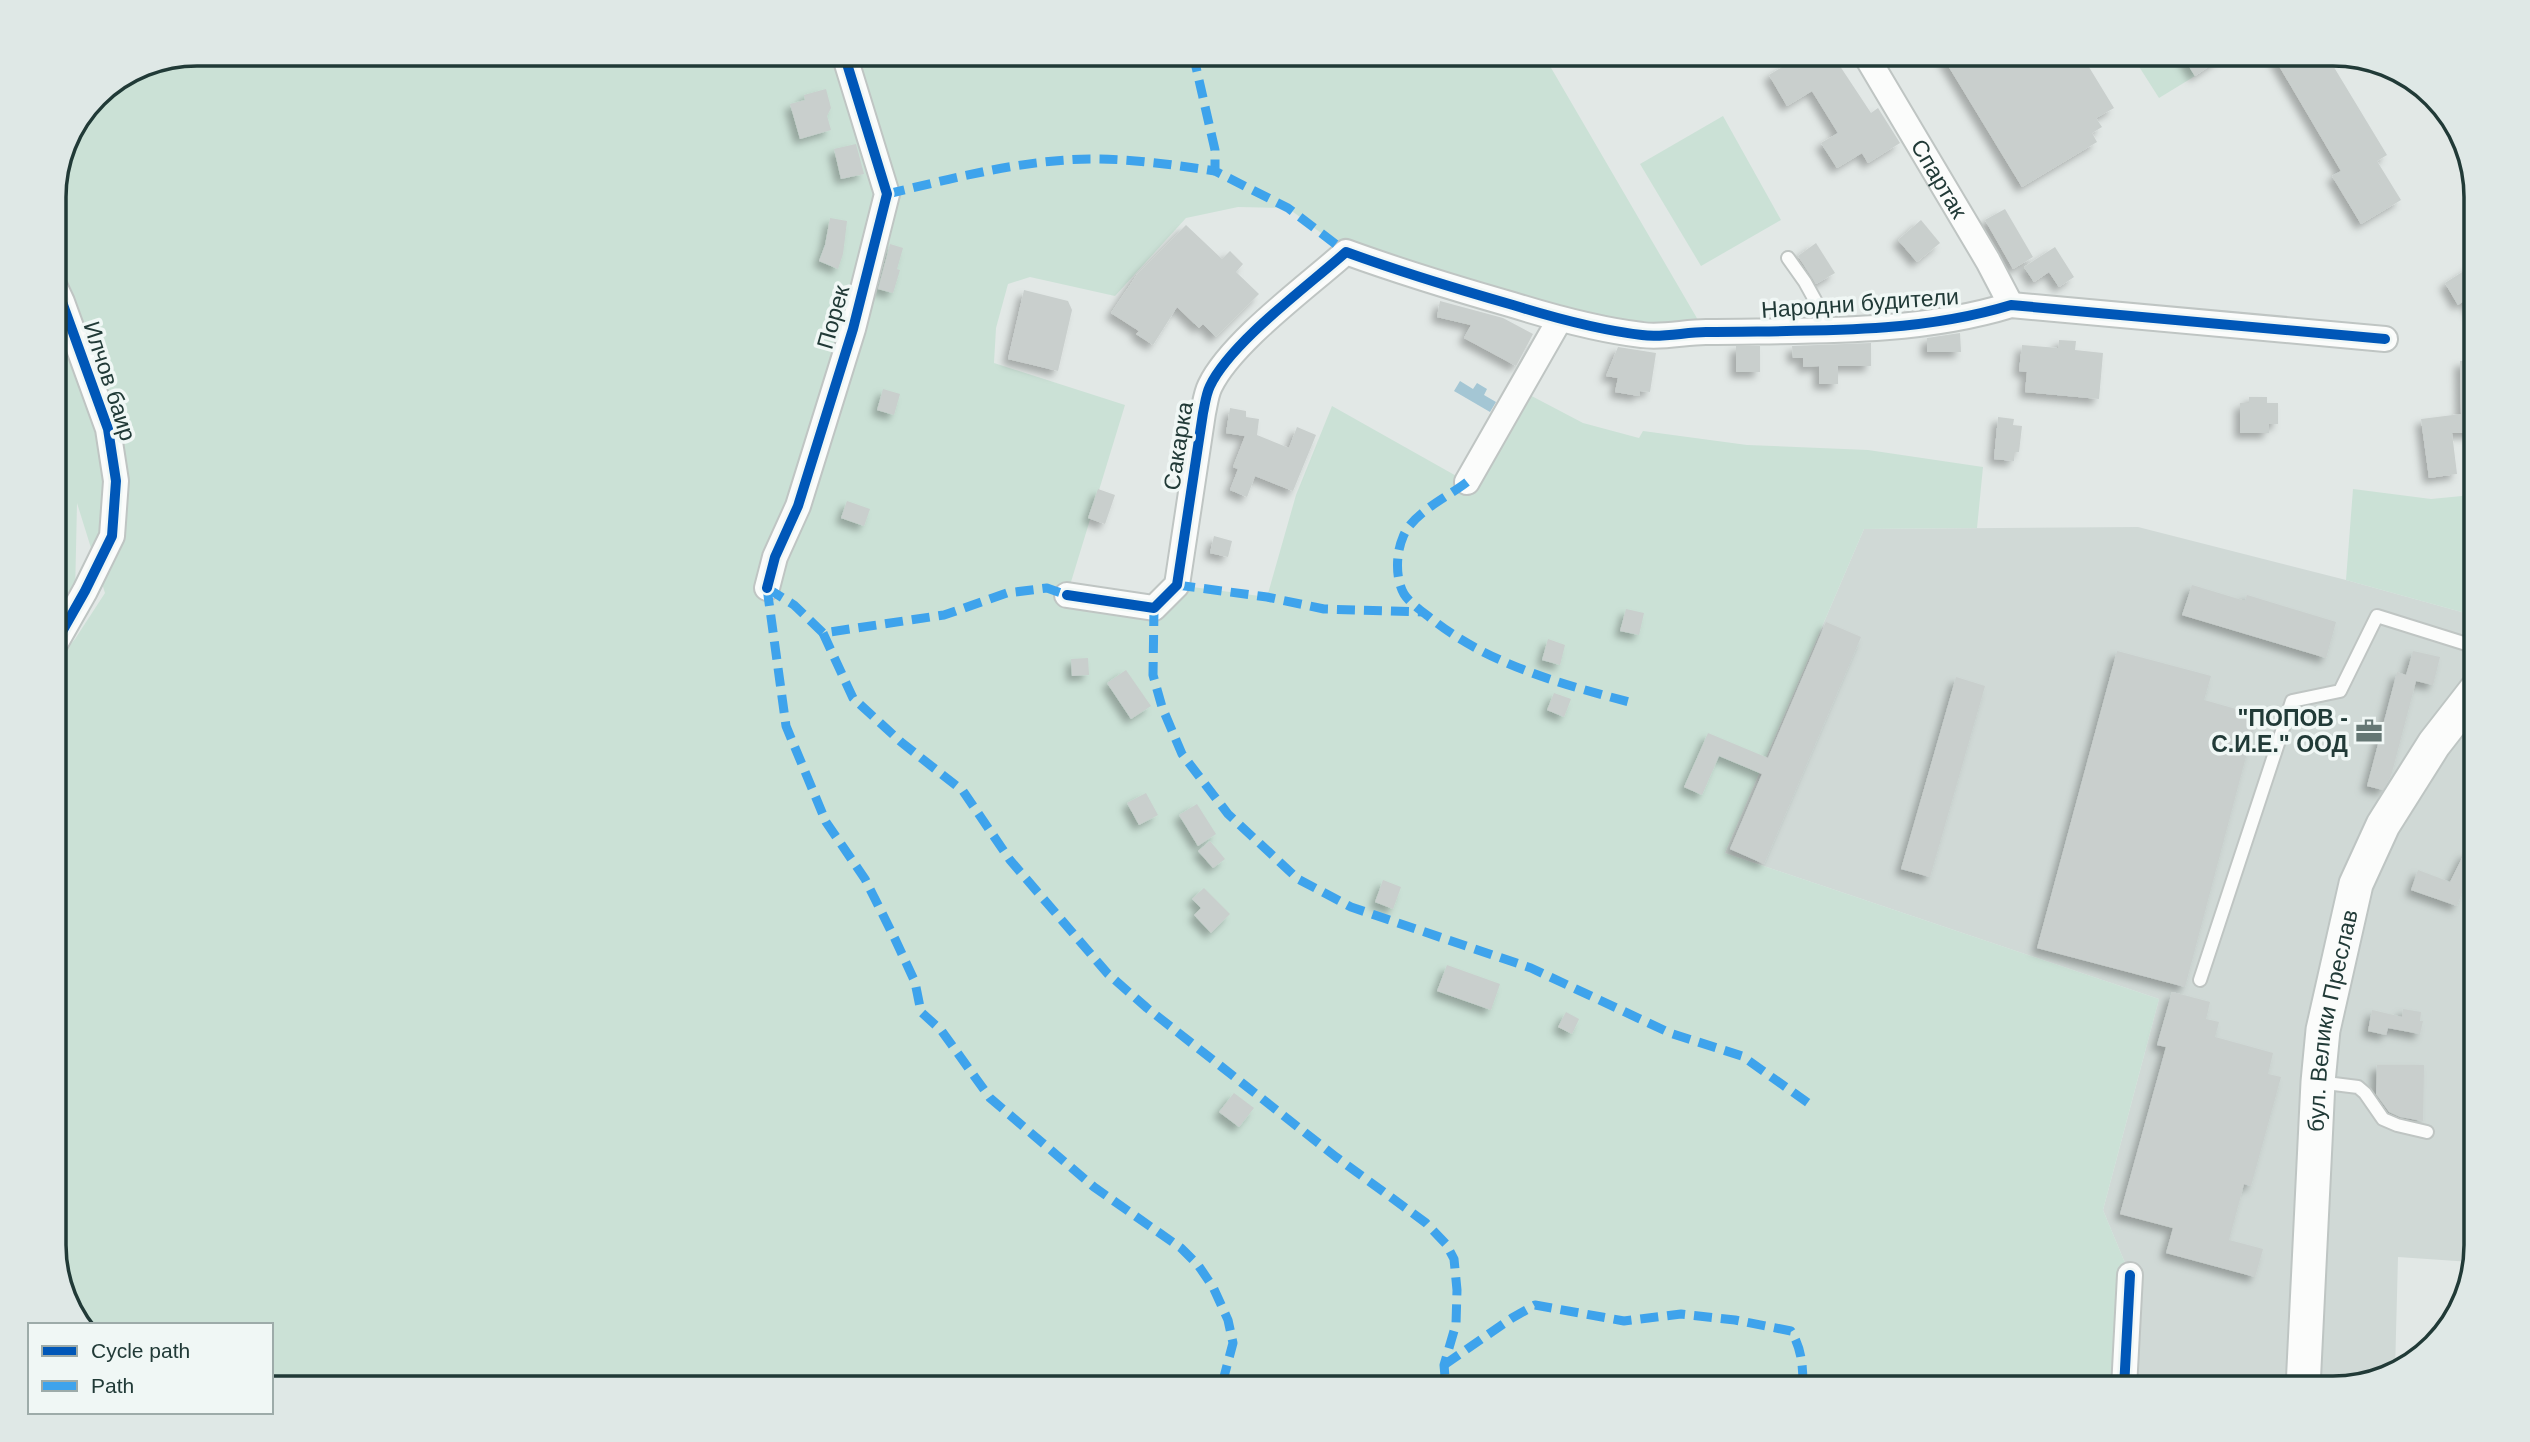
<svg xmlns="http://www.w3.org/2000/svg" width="2530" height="1442" font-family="Helvetica,sans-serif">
<defs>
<filter id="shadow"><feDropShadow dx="-5.5" dy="5.5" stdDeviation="3.5" flood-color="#0004"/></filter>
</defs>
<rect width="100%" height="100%" fill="#e2e8e6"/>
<!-- built -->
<polygon fill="#d0d9d6" points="2138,527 2346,580 2476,616 2476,1245 2471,1262 2398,1257 2395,1371 2333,1388 2124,1388 2130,1275 2103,1210 2159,999 1725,853 1864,529"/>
<!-- green -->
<g fill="#cbe1d6">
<polygon points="197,54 1543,54 1705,332 1644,336 1346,252 1288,208 1238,207 1186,218 1115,296 1030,277 1008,284 996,328 994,363 1125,405 1067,595 1154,608 1177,585 1267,597 1296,495 1332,406 1467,482 1520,390 1583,423 1639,438 1643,431 1747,445 1868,450 1983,467 1977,528 1864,529 1725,853 2159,999 2103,1210 2130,1275 2124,1388 271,1388 271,1325 79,1325 55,1254 55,663 75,639 105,593 77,503 75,595 55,616 55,188 69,134 96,96 143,65"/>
<polygon points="2131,54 2181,54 2195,76 2159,98"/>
<polygon points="1723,116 1781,220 1701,266 1640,164"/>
<polygon points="2476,484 2476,616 2346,580 2353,489 2431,499 2462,496"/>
</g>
<!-- water -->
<polygon fill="#a4c6d4" points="1460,381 1473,389 1477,383 1487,389 1484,395 1496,402 1490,412 1454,391"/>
<!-- building -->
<g fill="#c9cfcd" filter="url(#shadow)">
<polygon points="1804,54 1832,54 1871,113 1878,108 1900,143 1868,163 1862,153 1837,168 1821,143 1838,133 1812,91 1787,106 1769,75"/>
<polygon points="1941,54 2081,54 2114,108 2096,118 2102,127 2092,133 2097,142 2022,187"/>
<polygon points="2181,54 2227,54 2195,76"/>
<polygon points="2272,54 2326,54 2387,155 2377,161 2401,200 2361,224 2332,176 2341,171"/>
<polygon points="826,89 831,108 827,116 831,130 800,139 790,104 805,100 804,95"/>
<polygon points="856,144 864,174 841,179 834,149"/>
<polygon points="2005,209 2033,257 2013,269 1985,220"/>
<polygon points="830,218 847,221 843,254 838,269 819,261 825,245"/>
<polygon points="1921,220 1940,243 1917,262 1898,240"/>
<polygon points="1186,225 1222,259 1230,251 1243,264 1236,272 1259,294 1216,337 1203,324 1199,328 1177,307 1153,345 1136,334 1139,331 1111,313 1138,273"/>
<polygon points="1816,243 1835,273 1816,284 1798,256"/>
<polygon points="890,244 903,248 897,269 900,270 893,293 878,289"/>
<polygon points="2055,247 2074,277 2059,287 2049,272 2034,282 2024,267"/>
<polygon points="2475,264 2475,317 2465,300 2458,305 2445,283"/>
<polygon points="1024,290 1068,301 1072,310 1058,371 1008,359"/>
<polygon points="1440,301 1503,318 1533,334 1516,366 1464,338 1471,325 1437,317"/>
<polygon points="1960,333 1961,352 1927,352 1927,338"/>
<polygon points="2059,340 2076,341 2075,350 2103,353 2099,399 2025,392 2027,372 2019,371 2022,345 2058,348"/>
<polygon points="1871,343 1871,366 1838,366 1838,384 1819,384 1819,366 1803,367 1803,358 1793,358 1792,346"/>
<rect x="1736" y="346" width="24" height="26"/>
<polygon points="1618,347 1656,353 1650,392 1640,391 1639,396 1615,392 1618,378 1606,376"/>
<polygon points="2460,361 2476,361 2476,433 2452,433 2457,474 2429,478 2421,419 2461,414"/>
<polygon points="883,389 900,394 894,415 877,410"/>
<polygon points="2249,397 2267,397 2267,403 2278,403 2278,424 2269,424 2269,433 2240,433 2240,403 2249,403"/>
<polygon points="1230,408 1246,411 1246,417 1259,419 1257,435 1289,448 1297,427 1316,435 1293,491 1255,476 1247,497 1230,490 1238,469 1233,467 1245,436 1226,433"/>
<polygon points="1998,417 2014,419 2013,425 2022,426 2019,452 2015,452 2014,461 1994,459"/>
<polygon points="1098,489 1115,495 1105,524 1088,518"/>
<polygon points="847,501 870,509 864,526 841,518"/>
<polygon points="1214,536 1232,541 1228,557 1210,553"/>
<polygon points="2192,585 2245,601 2247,595 2336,622 2326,658 2182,615"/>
<polygon points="1626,609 1644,613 1639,635 1620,631"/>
<polygon points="1826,622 1861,637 1764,864 1730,849 1762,774 1719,756 1702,795 1684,787 1708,733 1768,758"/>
<polygon points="1548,639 1565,645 1560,665 1542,660"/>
<polygon points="2117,651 2211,676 2204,700 2257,715 2185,987 2037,948"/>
<polygon points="2413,651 2440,657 2433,685 2416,681 2391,776 2383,790 2367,786 2397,672 2406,675"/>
<polygon points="1088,658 1089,675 1072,676 1071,659"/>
<polygon points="1126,670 1151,706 1131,719 1107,683"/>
<polygon points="1956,677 1985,686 1930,877 1901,869"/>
<polygon points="1554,693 1571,699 1564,717 1547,710"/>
<polygon points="1146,793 1158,815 1139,825 1127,803"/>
<polygon points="1197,804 1216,834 1198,846 1179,815"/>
<polygon points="1210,841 1225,859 1213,868 1198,851"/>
<polygon points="2465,852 2475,856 2457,906 2411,890 2418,870 2450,882"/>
<polygon points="1383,880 1401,887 1393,909 1375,902"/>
<polygon points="1204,888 1230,914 1211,933 1194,915 1201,908 1192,899"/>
<polygon points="1447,965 1500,984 1491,1010 1437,991"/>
<polygon points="2172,992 2210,1002 2206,1019 2219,1022 2215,1037 2273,1053 2268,1074 2281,1077 2251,1186 2244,1184 2229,1240 2263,1249 2255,1277 2166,1253 2173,1228 2120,1214 2166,1047 2157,1045"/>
<polygon points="2403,1009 2421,1012 2420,1021 2423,1021 2420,1034 2388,1028 2386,1035 2368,1031 2372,1010 2402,1017"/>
<polygon points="1566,1012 1579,1019 1572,1034 1558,1027"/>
<polygon points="2377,1065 2424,1065 2423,1121 2400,1117 2389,1112 2376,1094"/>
<polygon points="1234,1093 1254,1108 1239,1127 1219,1112"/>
</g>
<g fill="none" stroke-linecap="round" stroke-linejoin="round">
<defs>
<g id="lane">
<polyline points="1788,258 1805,282 1831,329"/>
<polyline points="2200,980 2292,701 2340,691 2377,616 2476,647"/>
<polyline points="2318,1082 2358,1087 2365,1093 2383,1119 2397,1125 2427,1132"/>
</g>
<g id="street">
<path id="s1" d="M1865,54L1988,261L2011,305"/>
<polyline points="55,287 62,302 108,429 116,481 112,536 85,591 55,644"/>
<polyline points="1467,482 1560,319"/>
<polyline points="767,588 775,557 798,506 853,329 887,194 844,54"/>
<path d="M1067,595L1154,608L1177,585L1203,413C1205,404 1206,394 1210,386C1231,342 1308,286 1346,252C1401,272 1457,289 1513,305C1555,318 1599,330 1642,335C1663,338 1685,332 1706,332C1808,330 1913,335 2011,305L2385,339"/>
<polyline points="2124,1388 2130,1275"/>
</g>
<g id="secondary">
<path id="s2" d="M2303,1388L2318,1082L2323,1030L2356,884L2383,825L2434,744L2476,690"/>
</g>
</defs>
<!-- lane casing -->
<use href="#lane" stroke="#bfc5c3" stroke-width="16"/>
<!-- street casing -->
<use href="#street" stroke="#bfc5c3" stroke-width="28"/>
<!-- secondary casing -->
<use href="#secondary" stroke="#bec5c3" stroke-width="37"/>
<!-- lane -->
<use href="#lane" stroke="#fbfcfb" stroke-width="12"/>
<!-- street -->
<use href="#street" stroke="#fbfcfb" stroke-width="24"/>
<!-- secondary -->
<use href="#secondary" stroke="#fbfcfb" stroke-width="33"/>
<!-- quiet -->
<g stroke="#3ea3ec" stroke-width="9" stroke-dasharray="18 9" stroke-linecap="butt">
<polyline points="1193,54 1215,150 1215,171 1288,208 1346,252"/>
<path d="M887,194C946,180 1006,164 1066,160C1113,156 1169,164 1215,171"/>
<path d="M1467,482C1448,497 1412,513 1403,537C1396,553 1395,578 1404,594C1409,602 1420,610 1428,616C1486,664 1561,684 1633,703"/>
<polyline points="1177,585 1267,597 1324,609 1423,612"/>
<polyline points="767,588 786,726 826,822 865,879 895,939 915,982 921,1012 941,1030 990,1098 1094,1187 1181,1248 1198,1265 1213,1287 1228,1320 1233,1343 1221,1388"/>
<polyline points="767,588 794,605 823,633 944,615 1007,593 1047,588 1067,595"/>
<polyline points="1154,608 1153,675 1162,707 1182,754 1228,814 1298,879 1351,907 1531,968 1670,1033 1742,1056 1811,1105"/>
<polyline points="823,633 853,698 901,742 963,791 1010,860 1108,974 1147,1008 1336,1157 1426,1223 1446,1244 1454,1259 1457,1290 1456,1324 1444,1365 1446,1388"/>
<path d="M1444,1365L1512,1318L1535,1305L1624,1321L1681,1314L1735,1320L1791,1331C1802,1349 1803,1367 1803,1388"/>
</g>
<defs>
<g id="cycleway">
<polyline points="55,287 62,302 108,429 116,481 112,536 85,591 55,644"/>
<polyline points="767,588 775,557 798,506 853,329 887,194 844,54"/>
<path d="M1067,595L1154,608L1177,585L1203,413C1205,404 1206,394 1210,386C1231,342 1308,286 1346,252C1401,272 1457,289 1513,305C1555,318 1599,330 1642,335C1663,338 1685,332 1706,332C1808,330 1913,335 2011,305L2385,339"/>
<polyline points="2124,1388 2130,1275"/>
</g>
</defs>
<!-- cycleway casing -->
<use href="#cycleway" stroke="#f0f7f5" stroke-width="15"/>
<!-- cycleway -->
<use href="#cycleway" stroke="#0057b8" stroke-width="10"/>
</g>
<!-- icons -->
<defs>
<symbol id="office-bare" viewBox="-9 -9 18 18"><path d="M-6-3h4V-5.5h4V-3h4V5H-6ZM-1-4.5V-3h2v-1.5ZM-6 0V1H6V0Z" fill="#657774" stroke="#f0f7f5" stroke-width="2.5" paint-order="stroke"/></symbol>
</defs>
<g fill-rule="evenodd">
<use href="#office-bare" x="2350" y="712" width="38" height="38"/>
</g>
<g text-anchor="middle" stroke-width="7" stroke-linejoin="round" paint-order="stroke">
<!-- street labels -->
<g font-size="23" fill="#213a37" stroke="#f0f7f5">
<text dy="8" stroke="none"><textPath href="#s1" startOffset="145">Спартак</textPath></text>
<text transform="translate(1860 303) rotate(-4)" y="8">Народни будители</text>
<text transform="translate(833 317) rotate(-74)" y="8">Порек</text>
<text transform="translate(110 381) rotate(72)" y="8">Илчов баир</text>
<text transform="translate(1178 446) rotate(-81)" y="8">Сакарка</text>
<text dy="8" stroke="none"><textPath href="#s2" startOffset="369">бул. Велики Преслав</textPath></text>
</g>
<!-- poi labels -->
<g font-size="23" font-weight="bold" fill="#213a37" stroke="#f0f7f5" text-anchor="end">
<text x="2348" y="726">"ПОПОВ -<tspan x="2348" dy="26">С.И.Е." ООД</tspan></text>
</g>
</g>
<!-- crop -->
<path d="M0 0H2530V1442H0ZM197 66H2333A131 131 0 0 1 2464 197V1245A131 131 0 0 1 2333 1376H197A131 131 0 0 1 66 1245V197A131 131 0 0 1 197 66Z" fill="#dfe8e6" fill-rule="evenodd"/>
<path fill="none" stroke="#213a37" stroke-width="3.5" d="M197 66H2333A131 131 0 0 1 2464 197V1245A131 131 0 0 1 2333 1376H197A131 131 0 0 1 66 1245V197A131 131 0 0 1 197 66Z"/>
<!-- legend -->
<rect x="28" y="1323" width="245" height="91" fill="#f0f7f5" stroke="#9daba9" stroke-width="2"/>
<rect x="42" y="1346" width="35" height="10" fill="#0057b8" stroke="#9daba9" stroke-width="2"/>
<text x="91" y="1358" font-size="21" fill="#213a37">Cycle path</text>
<rect x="42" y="1381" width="35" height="10" fill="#3ea3ec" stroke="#9daba9" stroke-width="2"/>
<text x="91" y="1393" font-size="21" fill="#213a37">Path</text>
</svg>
